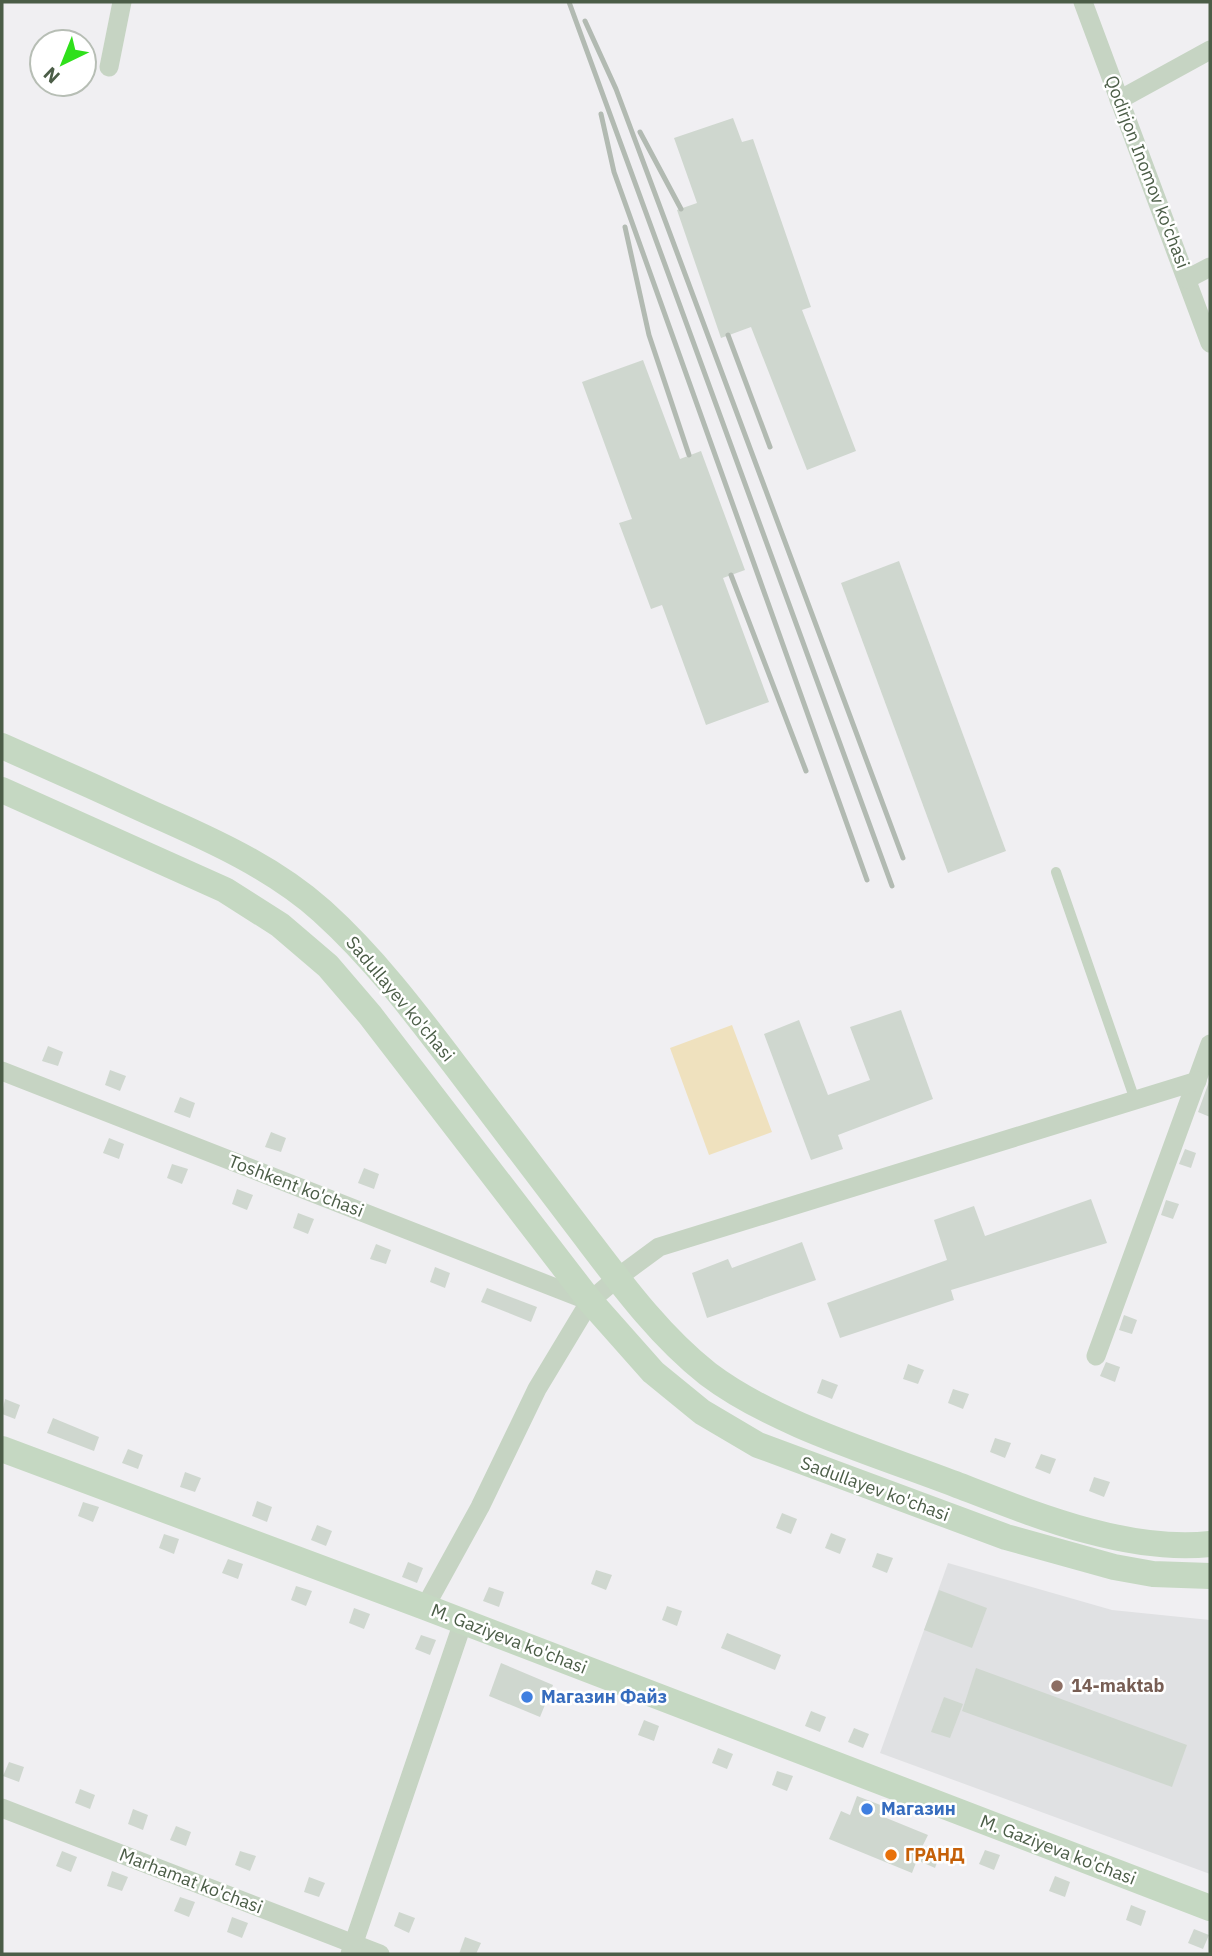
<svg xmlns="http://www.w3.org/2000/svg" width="1212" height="1956" font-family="'IBM Plex Sans',sans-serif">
<rect width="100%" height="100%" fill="#f0eff2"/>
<!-- education -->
<polygon fill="#e0e1e3" points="948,1563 1112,1610 1210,1620 1210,1874 880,1753"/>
<!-- green -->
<polygon fill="#efe1be" points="732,1025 772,1132 709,1155 670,1048"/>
<!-- building -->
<g fill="#cfd7cf">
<polygon points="733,118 742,142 753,139 811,307 802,310 856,451 807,470 751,327 721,338 677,210 697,203 674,138"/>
<polygon points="643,360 680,459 701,451 745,570 723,578 769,702 706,725 662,605 651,609 619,523 632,519 582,382"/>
<polygon points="899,561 1006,851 948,873 841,583"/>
<polygon points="901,1010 933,1099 838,1135 843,1149 811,1160 764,1034 799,1020 828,1095 870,1080 850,1027"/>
<polygon points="48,1046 63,1052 58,1066 42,1061"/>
<polygon points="110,1070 126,1076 120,1091 105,1085"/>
<polygon points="1210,1079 1210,1117 1198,1112"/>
<polygon points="180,1097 195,1103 190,1118 174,1112"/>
<polygon points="271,1132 286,1138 281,1152 265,1147"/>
<polygon points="109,1138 124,1144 119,1159 103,1153"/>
<polygon points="1185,1149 1196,1153 1191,1168 1179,1164"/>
<polygon points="172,1164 188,1169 182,1184 167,1178"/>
<polygon points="364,1168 379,1174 374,1189 358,1183"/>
<polygon points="237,1189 253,1195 247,1210 232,1204"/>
<polygon points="1091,1199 1107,1243 951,1290 954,1300 840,1338 827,1303 947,1260 934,1220 974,1206 985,1236"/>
<polygon points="1166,1200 1179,1204 1173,1219 1161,1215"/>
<polygon points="298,1213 314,1219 308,1234 293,1228"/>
<polygon points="802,1242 816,1280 707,1318 692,1273 728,1259 732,1268"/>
<polygon points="376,1244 391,1250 386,1264 370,1259"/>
<polygon points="435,1267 450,1273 445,1288 430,1282"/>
<polygon points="487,1288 537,1307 531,1322 481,1302"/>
<polygon points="1124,1315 1137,1320 1132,1334 1119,1330"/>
<polygon points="1106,1362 1120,1367 1115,1382 1100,1376"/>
<polygon points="908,1364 924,1370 918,1384 903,1379"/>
<polygon points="822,1379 838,1385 832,1399 817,1393"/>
<polygon points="953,1389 969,1394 963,1409 948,1403"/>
<polygon points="5,1399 20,1405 15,1419 2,1414"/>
<polygon points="53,1418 99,1437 94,1451 47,1433"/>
<polygon points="995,1438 1011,1443 1005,1458 990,1452"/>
<polygon points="128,1449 143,1455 138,1469 122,1463"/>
<polygon points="1041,1454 1056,1459 1050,1474 1035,1468"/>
<polygon points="185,1472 201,1478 195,1492 180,1487"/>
<polygon points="1094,1477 1110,1482 1104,1497 1089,1491"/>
<polygon points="257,1501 272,1507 267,1522 252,1516"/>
<polygon points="83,1502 99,1507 93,1522 78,1516"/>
<polygon points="782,1513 797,1519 791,1534 776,1528"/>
<polygon points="317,1525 332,1531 326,1546 311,1540"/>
<polygon points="831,1533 846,1539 840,1554 825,1548"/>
<polygon points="164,1534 179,1539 174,1554 159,1548"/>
<polygon points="877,1553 893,1558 887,1573 872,1567"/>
<polygon points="228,1559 243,1564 238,1579 222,1573"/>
<polygon points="408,1562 423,1568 417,1583 402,1577"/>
<polygon points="596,1570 612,1575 606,1590 591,1584"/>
<polygon points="296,1586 312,1591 306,1606 291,1600"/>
<polygon points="489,1587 504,1592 499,1607 483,1601"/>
<polygon points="939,1590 987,1608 972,1648 924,1630"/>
<polygon points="667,1606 682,1611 677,1626 662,1620"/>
<polygon points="354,1608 370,1614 364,1629 349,1623"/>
<polygon points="727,1633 781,1655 775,1670 721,1648"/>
<polygon points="421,1635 436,1640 430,1655 415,1649"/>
<polygon points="501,1663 553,1685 540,1717 489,1696"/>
<polygon points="976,1668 1187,1745 1172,1787 962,1711"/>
<polygon points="944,1697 963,1704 950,1738 931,1732"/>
<polygon points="811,1711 826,1717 820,1732 805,1726"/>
<polygon points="644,1720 659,1726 654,1741 638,1735"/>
<polygon points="854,1728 869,1734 863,1748 848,1742"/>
<polygon points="718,1748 733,1754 727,1769 712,1763"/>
<polygon points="9,1762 24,1767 19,1782 3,1776"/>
<polygon points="777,1771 793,1776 787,1791 772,1785"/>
<polygon points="80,1789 95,1795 90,1809 75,1803"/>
<polygon points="857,1796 883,1806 879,1815 928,1835 922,1847 940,1854 935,1868 917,1860 912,1873 829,1839 841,1811 850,1815"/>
<polygon points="133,1809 148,1815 143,1830 128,1824"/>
<polygon points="176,1826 191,1832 186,1846 170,1840"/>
<polygon points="985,1850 1000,1855 994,1870 979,1864"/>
<polygon points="62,1851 77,1857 71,1872 56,1866"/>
<polygon points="240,1851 256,1856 250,1871 235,1865"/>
<polygon points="112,1871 128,1877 122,1891 107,1886"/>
<polygon points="1055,1876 1070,1882 1065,1897 1049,1891"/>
<polygon points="309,1877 325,1883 319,1897 304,1892"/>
<polygon points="180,1897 195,1902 189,1917 174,1911"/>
<polygon points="1131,1905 1146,1911 1141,1926 1126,1920"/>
<polygon points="399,1912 415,1918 409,1933 394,1926"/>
<polygon points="232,1917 248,1923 242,1938 227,1932"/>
<polygon points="1194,1929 1209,1935 1203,1949 1188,1943"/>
<polygon points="465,1937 481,1943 476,1954 459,1954"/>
</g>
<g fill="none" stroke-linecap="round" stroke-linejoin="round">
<!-- lane -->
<polyline stroke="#c6d4c3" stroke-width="10" points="1056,872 1135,1100"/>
<!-- street -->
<g stroke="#c6d4c3" stroke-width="19">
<polyline points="1083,2 1210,343"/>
<polyline points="109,67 122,2"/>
<polyline points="1119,100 1210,50"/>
<polyline points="1187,279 1210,267"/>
<polyline points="2,1071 589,1301"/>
<polyline points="1096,1356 1210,1044"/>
<polyline points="425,1607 480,1507 537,1389 590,1301 617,1278 659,1247 1197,1081"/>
<polyline points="2,1808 380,1954"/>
<polyline points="350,1954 463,1622"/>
</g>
<!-- secondary -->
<g stroke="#c5d8c2" stroke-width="26">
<path d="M2,746C52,768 103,791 153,814C212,840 274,868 322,911C373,957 414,1011 455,1065C496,1119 537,1173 578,1227C617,1278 657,1334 708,1374C774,1424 877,1454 955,1484C1033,1514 1126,1553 1210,1544"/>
<polyline points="2,790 225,890 280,925 328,966 370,1015 590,1301 653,1372 702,1412 758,1445 1006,1537 1114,1567 1153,1574 1210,1576"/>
<polyline points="2,1449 425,1607 1210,1908"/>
</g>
<!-- rail -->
<g stroke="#b2bab2" stroke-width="5">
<polyline points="569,2 892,886"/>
<polyline points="585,21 616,89 903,858"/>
<polyline points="601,114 614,172 867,880"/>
<polyline points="640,132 681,209"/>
<polyline points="625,227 649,335 689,455"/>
<polyline points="728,335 770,447"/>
<polyline points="731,575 806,771"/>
</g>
</g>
<!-- markers -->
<circle fill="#8d6e63" stroke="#fff" stroke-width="2.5" cx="1057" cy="1686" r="7"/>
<g fill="#3f7fe0" stroke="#fff" stroke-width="2.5">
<circle cx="527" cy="1697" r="7"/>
<circle cx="867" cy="1809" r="7"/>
</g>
<circle fill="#e8710a" stroke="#fff" stroke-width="2.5" cx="891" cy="1855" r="7"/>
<g text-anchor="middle" stroke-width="5" stroke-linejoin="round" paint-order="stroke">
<!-- street labels -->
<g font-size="18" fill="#4b5d47" stroke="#fff">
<text transform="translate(1147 172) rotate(69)" y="6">Qodirjon Inomov ko'chasi</text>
<text transform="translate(400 999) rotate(50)" y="6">Sadullayev ko'chasi</text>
<text transform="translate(296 1186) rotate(21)" y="6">Toshkent ko'chasi</text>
<text transform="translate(875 1489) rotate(20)" y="6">Sadullayev ko'chasi</text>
<text transform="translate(509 1639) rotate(21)" y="6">M. Gaziyeva ko'chasi</text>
<text transform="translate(1058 1850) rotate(21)" y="6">M. Gaziyeva ko'chasi</text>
<text transform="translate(191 1881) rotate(21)" y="6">Marhamat ko'chasi</text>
</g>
<!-- education labels -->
<g font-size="18" font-weight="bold" fill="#785e54" stroke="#fff" text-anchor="start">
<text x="1071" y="1692">14-maktab</text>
</g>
<!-- shop labels -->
<g font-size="18" font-weight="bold" fill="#366cbe" stroke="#fff" text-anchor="start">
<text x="541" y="1703">Магазин Файз</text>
<text x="881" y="1815">Магазин</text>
</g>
<!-- food labels -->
<g font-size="18" font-weight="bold" fill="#c56008" stroke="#fff" text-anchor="start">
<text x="905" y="1861">ГРАНД</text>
</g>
</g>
<!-- border -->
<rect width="1212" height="1956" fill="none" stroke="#4b5d47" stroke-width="7"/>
<!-- north arrow -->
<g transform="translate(63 63) rotate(223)"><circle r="33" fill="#ffffff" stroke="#b7beb5" stroke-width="2"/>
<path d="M0-5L12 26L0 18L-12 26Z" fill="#2fe01b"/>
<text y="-10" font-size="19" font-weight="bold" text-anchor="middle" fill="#4b5d47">N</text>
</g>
</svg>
